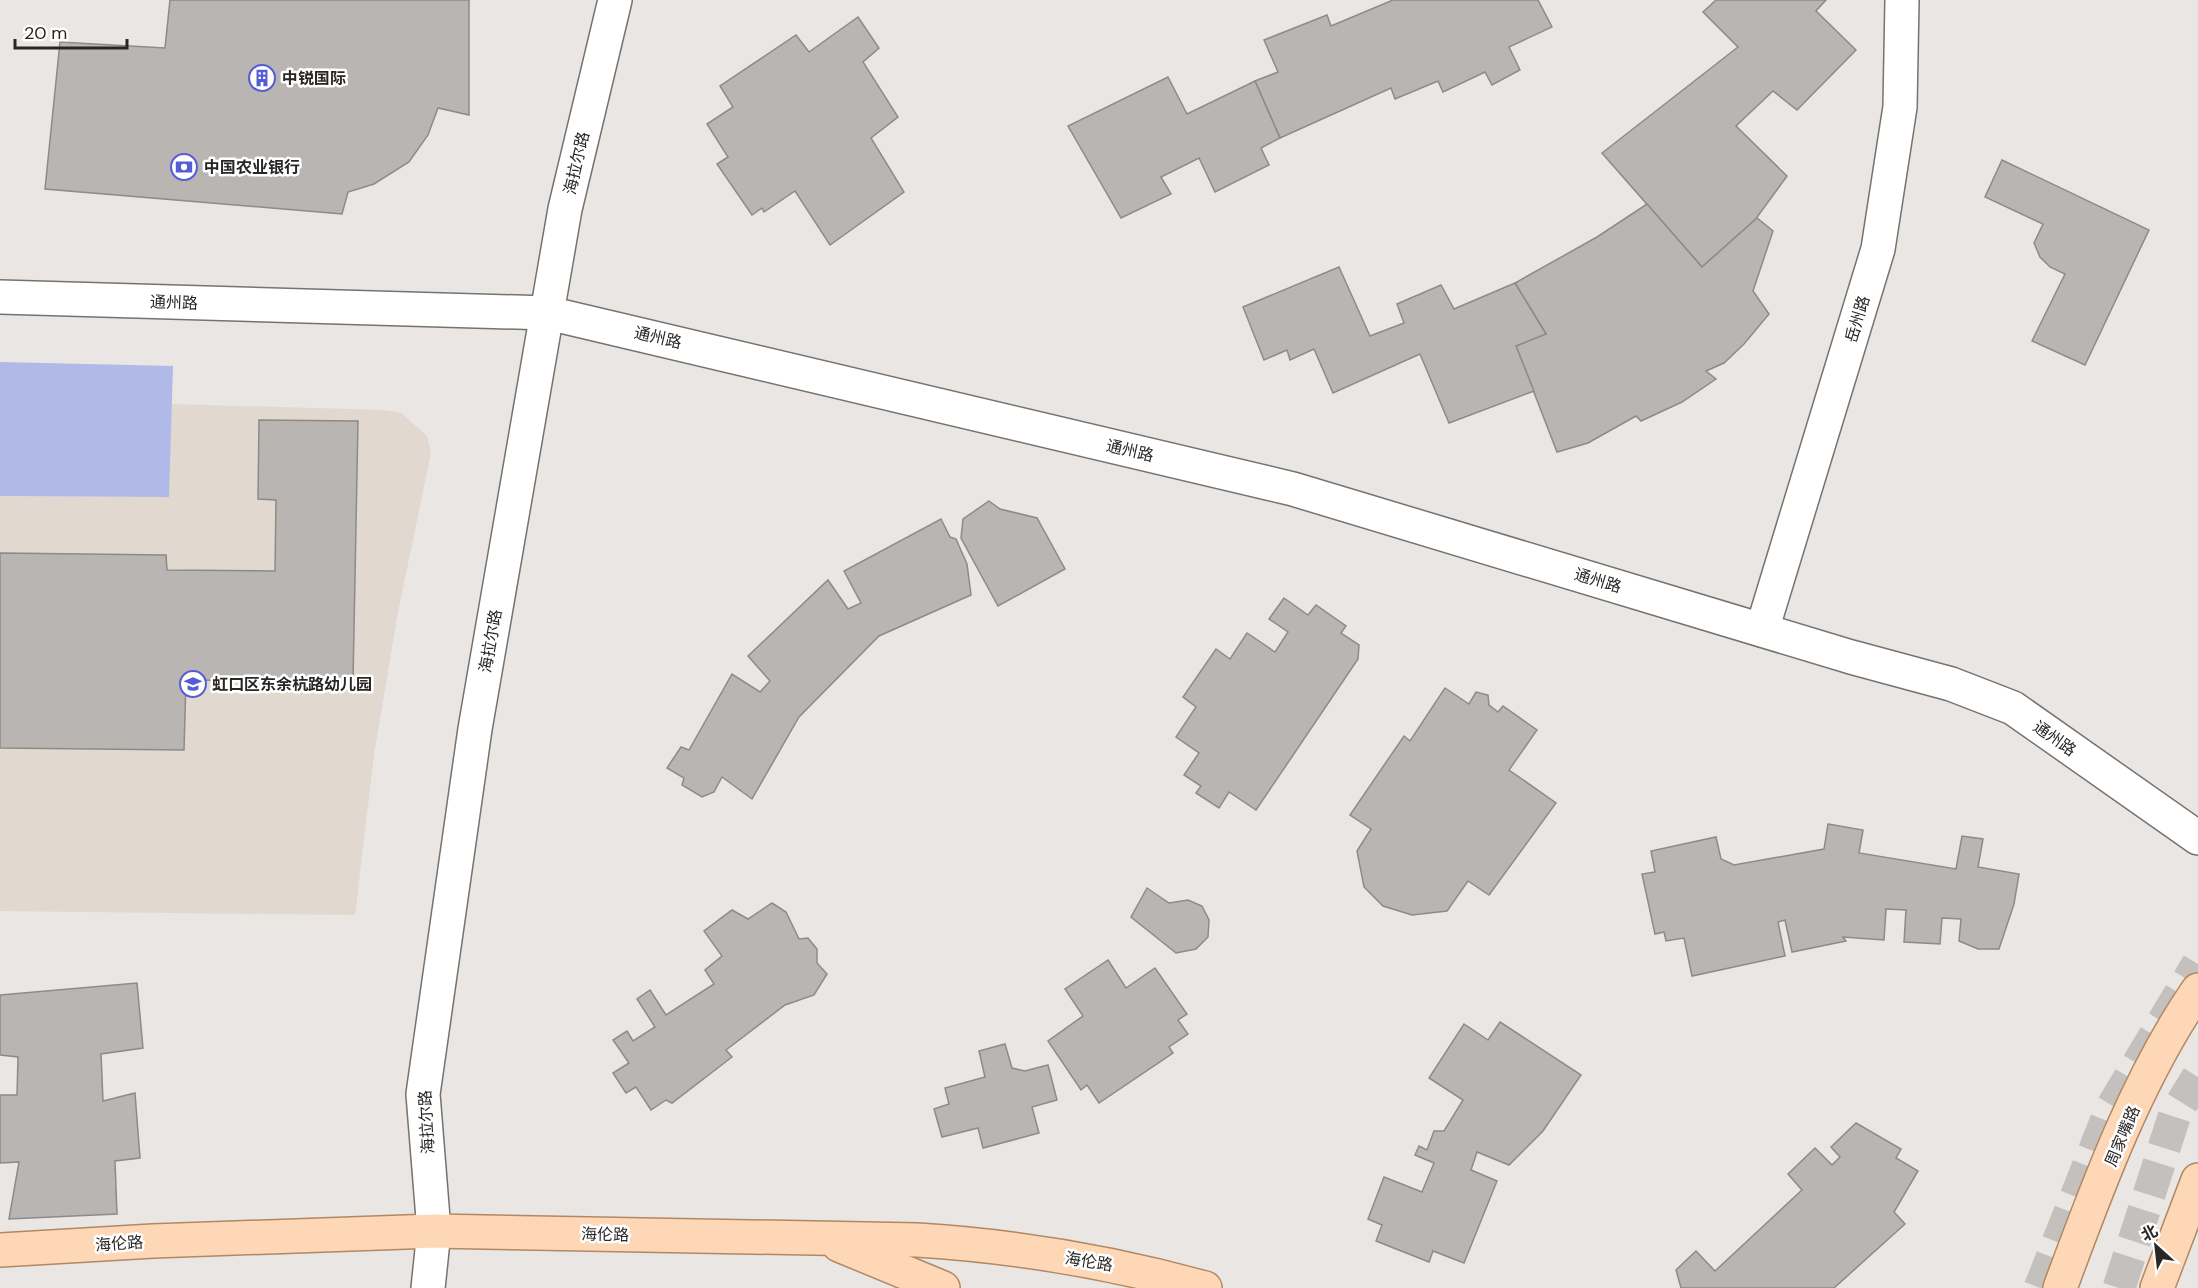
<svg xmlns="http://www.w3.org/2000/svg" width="2198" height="1288" font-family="'DM Sans','Noto Sans SC',sans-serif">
<rect width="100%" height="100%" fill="#e9e6e3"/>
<!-- built -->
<polygon fill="#e1d8d0" points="171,404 382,410 401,413 427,436 431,453 398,612 374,755 355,915 0,911 0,496 169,497"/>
<!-- green -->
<polygon fill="#b0b9e7" points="0,362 173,366 169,497 0,496"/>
<!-- building -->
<g fill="#b8b5b2" stroke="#8d8a88" stroke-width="1.5">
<polygon points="170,0 469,0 469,115 438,108 428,135 409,162 374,184 348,192 342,214 45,189 60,42 165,48"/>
<polygon points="1393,0 1538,0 1552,27 1509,47 1520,70 1492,85 1485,72 1443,92 1438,81 1395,99 1391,88 1280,138 1255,81 1278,72 1264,40 1327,15 1331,26"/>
<polygon points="1716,0 1826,0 1816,11 1856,50 1797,110 1773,91 1736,126 1787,176 1755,220 1702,267 1602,153 1738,47 1703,12"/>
<polygon points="858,17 879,48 863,62 898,117 871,138 904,192 830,245 795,191 764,212 762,208 752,215 717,164 728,157 707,124 733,107 720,86 796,35 809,52"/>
<polygon points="1168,77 1187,114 1255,81 1280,138 1261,148 1269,165 1215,192 1199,158 1161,177 1171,194 1121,218 1068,126"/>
<polygon points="2002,160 2149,230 2085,365 2032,341 2065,274 2050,267 2040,257 2034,243 2043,224 1985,197"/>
<polygon points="1647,204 1702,267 1757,218 1773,231 1753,291 1769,314 1744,344 1724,363 1706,371 1716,379 1682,402 1641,421 1636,416 1588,443 1557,452 1516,346 1546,334 1515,283 1597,237"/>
<polygon points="1339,267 1370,336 1404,323 1397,304 1441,285 1454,309 1515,283 1546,334 1516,346 1534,391 1449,423 1420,354 1333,393 1314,349 1290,360 1287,350 1264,360 1243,307"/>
<polygon points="259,420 358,421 353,682 186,680 184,750 0,748 0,553 166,555 167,570 275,571 276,500 258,499"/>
<polygon points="989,501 1000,509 1037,518 1065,569 998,606 961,538 963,519"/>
<polygon points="941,519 950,537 956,539 967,564 971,595 879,636 799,717 752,799 722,777 714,792 702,797 682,785 684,778 667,768 681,747 689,750 732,674 760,692 770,681 748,656 828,580 848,609 861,603 844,571"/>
<polygon points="1284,598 1308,615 1316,605 1346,626 1341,633 1359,645 1358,659 1256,810 1229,792 1219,808 1196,793 1201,786 1184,775 1199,753 1176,737 1196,707 1183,697 1216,649 1230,659 1247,633 1275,652 1288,632 1269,619"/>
<polygon points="1445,688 1469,704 1476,692 1488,695 1489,705 1498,712 1503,706 1537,730 1509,770 1556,803 1489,895 1468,881 1447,911 1412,915 1383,906 1364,887 1357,851 1371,829 1350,815 1404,736 1410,741"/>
<polygon points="1828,824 1863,830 1859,853 1956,869 1962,836 1983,839 1978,867 2019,874 2014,904 1999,949 1978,949 1959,941 1961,919 1942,918 1940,944 1904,942 1906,910 1886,909 1884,940 1843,937 1846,941 1792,952 1785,920 1778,922 1785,956 1692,976 1684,938 1666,941 1664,932 1655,934 1642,874 1655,872 1651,851 1716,837 1721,859 1734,865 1824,849"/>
<polygon points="1147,888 1169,903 1188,900 1202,906 1209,920 1208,937 1196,949 1176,953 1131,917"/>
<polygon points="772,903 786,912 799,939 808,938 817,949 817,963 827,974 814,995 785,1005 726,1050 732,1057 672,1103 666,1100 651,1110 636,1087 626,1093 613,1073 629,1063 613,1040 627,1031 633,1041 655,1027 637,999 650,990 666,1015 714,984 705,970 722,956 704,931 732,910 748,919"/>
<polygon points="1108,960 1126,988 1155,968 1187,1014 1178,1020 1188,1034 1169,1047 1173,1053 1099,1103 1087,1085 1081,1090 1048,1041 1083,1016 1065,989"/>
<polygon points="137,983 143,1048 101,1054 103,1101 135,1093 140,1158 115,1161 117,1214 9,1219 19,1162 0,1163 0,1095 17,1095 18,1057 0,1055 0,995"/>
<polygon points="1500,1022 1581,1075 1543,1131 1509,1165 1477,1152 1471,1170 1497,1181 1464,1263 1433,1251 1429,1262 1376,1241 1382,1225 1368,1219 1384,1177 1422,1192 1434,1163 1415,1155 1419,1146 1427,1150 1434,1131 1444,1131 1463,1100 1429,1078 1464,1024 1488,1040"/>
<polygon points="1005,1044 1012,1068 1025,1071 1048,1065 1057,1100 1032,1107 1039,1133 983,1148 978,1128 942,1137 934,1109 949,1104 945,1088 985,1077 979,1051"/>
<polygon points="1856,1123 1901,1149 1896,1158 1918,1171 1894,1212 1905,1224 1834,1288 1681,1288 1676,1270 1696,1251 1715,1271 1802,1190 1788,1174 1815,1148 1832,1165 1840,1157 1831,1147"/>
</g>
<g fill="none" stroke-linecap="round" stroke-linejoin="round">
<!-- highway-tunnel -->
<g stroke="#c3c0bd" stroke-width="33" stroke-dasharray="33 16" stroke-linecap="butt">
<polyline points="2040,1288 2111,1109 2198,964"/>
<polyline points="2119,1288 2175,1114 2198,1077"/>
</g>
<defs>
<g id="minor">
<polyline points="0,297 548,313 1293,489 1851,657 1951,684 2013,708 2198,838"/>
<polyline points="1762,630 1878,249 1900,107 1902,0"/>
<polyline points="428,1288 434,1231 423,1094 475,729 565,209 615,0"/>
</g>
<g id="major">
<polyline points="839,1245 943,1288"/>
<path d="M0,1250L153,1241L434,1231L917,1240C1015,1246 1111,1262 1205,1288"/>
<path d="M2060,1288C2097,1188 2137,1078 2198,990"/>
<polyline points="2157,1288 2198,1180"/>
</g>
</defs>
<!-- minor casing -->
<use href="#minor" stroke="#757370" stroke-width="36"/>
<!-- major casing -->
<use href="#major" stroke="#b28864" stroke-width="36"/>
<!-- minor -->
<use href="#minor" stroke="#fff" stroke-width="33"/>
<!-- major -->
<use href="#major" stroke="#fdd7b6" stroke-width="33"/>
</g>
<!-- icons -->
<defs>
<symbol id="building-ring" viewBox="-11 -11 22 22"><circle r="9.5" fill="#fff" stroke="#555dd4" stroke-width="1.5"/><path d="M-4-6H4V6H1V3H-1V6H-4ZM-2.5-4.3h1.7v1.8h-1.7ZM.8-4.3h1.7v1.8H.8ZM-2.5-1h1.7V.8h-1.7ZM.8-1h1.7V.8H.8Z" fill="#555dd4"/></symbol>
<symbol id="bank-ring" viewBox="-11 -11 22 22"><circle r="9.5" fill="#fff" stroke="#555dd4" stroke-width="1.5"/><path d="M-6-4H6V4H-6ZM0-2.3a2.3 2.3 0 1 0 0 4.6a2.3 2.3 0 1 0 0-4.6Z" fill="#555dd4"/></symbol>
<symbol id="school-ring" viewBox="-11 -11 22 22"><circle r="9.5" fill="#fff" stroke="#555dd4" stroke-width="1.5"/><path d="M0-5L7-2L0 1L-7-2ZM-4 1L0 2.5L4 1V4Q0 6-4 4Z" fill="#555dd4"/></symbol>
</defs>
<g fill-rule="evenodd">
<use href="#building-ring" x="247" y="63" width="30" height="30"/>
<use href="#bank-ring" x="169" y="152" width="30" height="30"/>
<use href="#school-ring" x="178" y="669" width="30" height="30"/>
</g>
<g text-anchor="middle" stroke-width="5" stroke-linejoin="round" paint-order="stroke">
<!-- poi labels -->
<g font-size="16" font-weight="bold" fill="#292726" stroke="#fff" text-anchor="start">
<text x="282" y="84">中锐国际</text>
<text x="204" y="173">中国农业银行</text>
<text x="212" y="690">虹口区东余杭路幼儿园</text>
</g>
<!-- street labels -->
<g font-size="16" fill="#292726" stroke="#fff">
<text transform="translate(576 163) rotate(-77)" y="6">海拉尔路</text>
<text transform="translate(174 302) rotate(2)" y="6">通州路</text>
<text transform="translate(1857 319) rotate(-73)" y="6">岳州路</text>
<text transform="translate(658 337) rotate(13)" y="6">通州路</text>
<text transform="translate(1130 450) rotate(13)" y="6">通州路</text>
<text transform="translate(1598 580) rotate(17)" y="6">通州路</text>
<text transform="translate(490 641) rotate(-80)" y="6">海拉尔路</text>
<text transform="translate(2055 738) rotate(35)" y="6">通州路</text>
<text transform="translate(426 1122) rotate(-93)" y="6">海拉尔路</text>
<text transform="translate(2122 1136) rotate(-67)" y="6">周家嘴路</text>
<text transform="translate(605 1234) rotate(1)" y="6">海伦路</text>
<text transform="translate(119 1243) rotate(-4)" y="6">海伦路</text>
<text transform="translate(1089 1261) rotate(9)" y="6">海伦路</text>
</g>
</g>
<!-- north arrow -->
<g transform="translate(2156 1246) rotate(333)" stroke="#ffffff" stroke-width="4.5" paint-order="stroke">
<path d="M0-4.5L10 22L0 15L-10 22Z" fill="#292726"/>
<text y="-9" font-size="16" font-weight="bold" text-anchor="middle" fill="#292726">北</text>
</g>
<!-- scale -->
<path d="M15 39v9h112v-9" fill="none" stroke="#292726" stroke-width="3"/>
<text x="24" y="39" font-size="18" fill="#292726" stroke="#ffffff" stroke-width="4.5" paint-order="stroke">20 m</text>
</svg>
